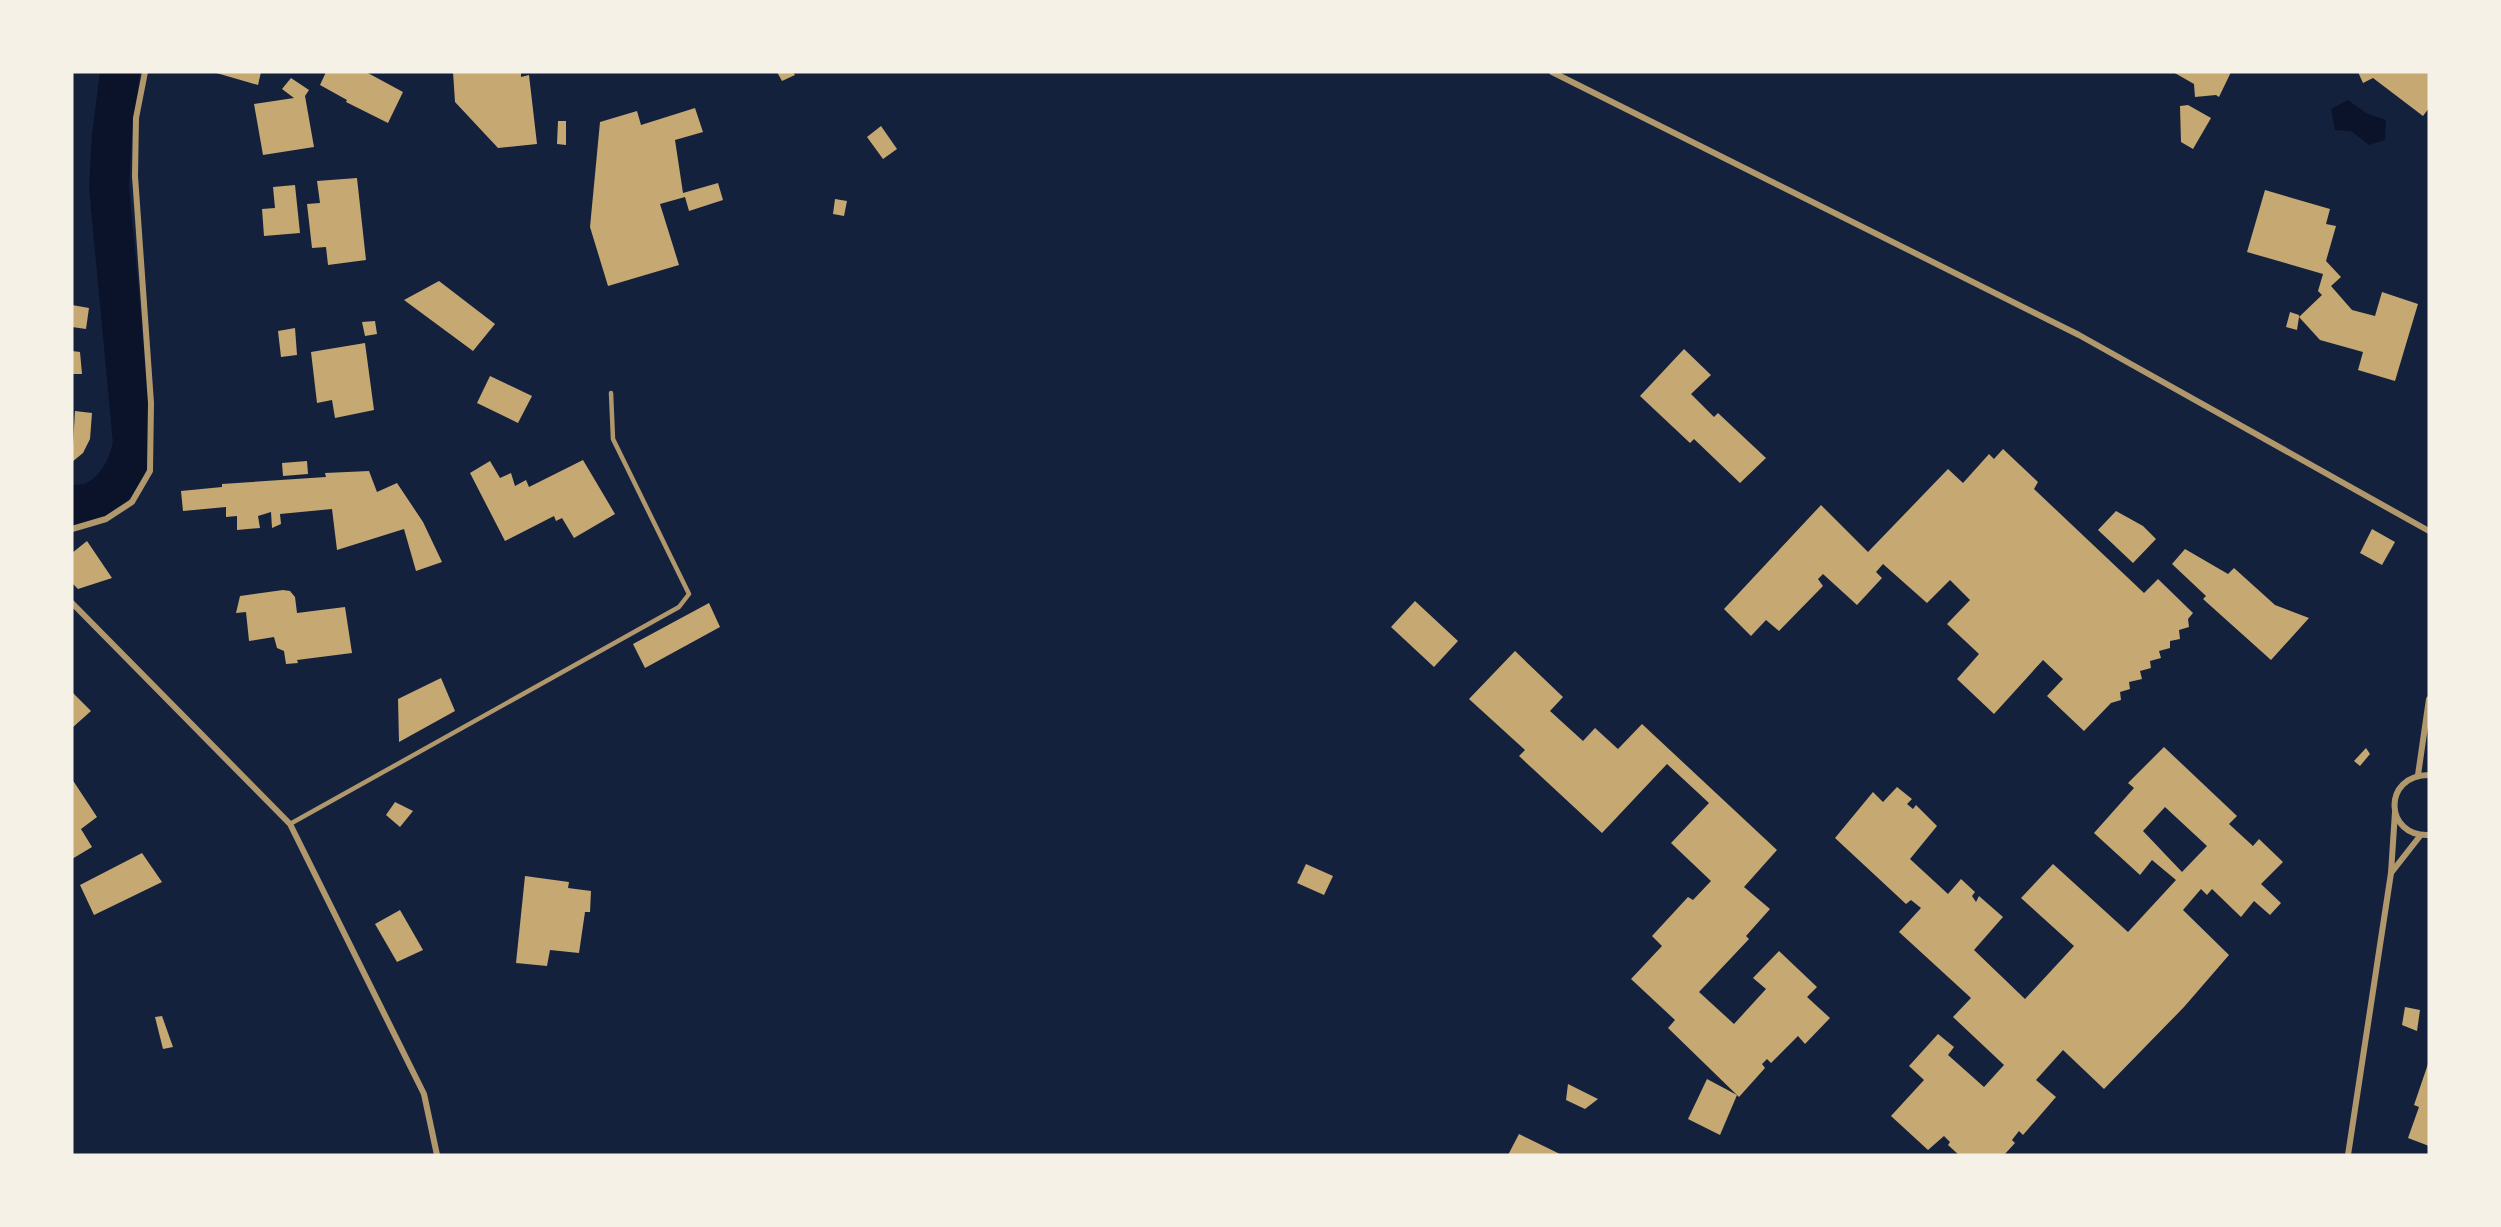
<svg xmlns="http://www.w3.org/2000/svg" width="2501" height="1227" font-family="Barlow,sans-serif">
<rect width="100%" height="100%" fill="#14213d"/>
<!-- water -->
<polygon fill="#0b132b" points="2348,100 2366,113 2386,120 2385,140 2369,145 2351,131 2335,130 2331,109"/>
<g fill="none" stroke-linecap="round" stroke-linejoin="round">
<!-- canal -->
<path stroke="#0b132b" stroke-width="40" d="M72,505C79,504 89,505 95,501C116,491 130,465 133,443L109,187L112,136L120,72"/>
</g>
<!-- building -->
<g fill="#c6a872" fill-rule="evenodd">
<polygon points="213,72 261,72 258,85"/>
<polygon points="326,72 366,72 403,92 388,123 346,102 347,100 320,85"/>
<polygon points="453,72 521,72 521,77 529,75 537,144 498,148 455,102"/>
<polygon points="777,72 793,72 795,75 782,81"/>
<polygon points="2173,72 2231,72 2219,97 2216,95 2195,97 2194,84"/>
<polygon points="2358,72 2429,72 2429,108 2423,116 2373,78 2363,83"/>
<polygon points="291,78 309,90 305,96 314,147 263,155 254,104 294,98 282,89"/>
<polygon points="2188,105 2211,118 2193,149 2181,142 2180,106"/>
<polygon points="695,108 703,132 675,140 683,193 718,183 723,200 689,211 685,197 660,204 679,265 608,286 590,227 600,122 637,111 641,125"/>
<polygon points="558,121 566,121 566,145 557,144"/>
<polygon points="881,126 897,149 883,159 867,137"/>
<polygon points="357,178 366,260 328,265 326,247 312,248 307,204 320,203 317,181"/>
<polygon points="295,185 300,233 264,236 262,209 275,208 273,187"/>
<polygon points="2265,190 2330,209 2326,224 2336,226 2326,261 2341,277 2331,286 2352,310 2375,316 2382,292 2418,304 2395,381 2358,370 2363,352 2320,340 2299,317 2297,330 2286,327 2290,312 2299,315 2299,317 2322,295 2318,291 2323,274 2247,252"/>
<polygon points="835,199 847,201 844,216 833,214"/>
<polygon points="439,281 495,324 473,351 404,300"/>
<polygon points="72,305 89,308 86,329 72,327"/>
<polygon points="375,321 377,334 365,336 362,322"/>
<polygon points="295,328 297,355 281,357 278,331"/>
<polygon points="365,343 374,410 335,418 332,400 317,403 311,352"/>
<polygon points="1684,349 1711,375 1691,394 1714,417 1718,413 1766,458 1740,483 1694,439 1690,443 1640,396"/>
<polygon points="72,351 80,352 82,374 72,374"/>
<polygon points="490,376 532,396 518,423 477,403"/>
<polygon points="75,411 92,413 90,439 83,453 72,462"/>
<polygon points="2003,449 2038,482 2034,489 2144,593 2158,579 2193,613 2188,619 2189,627 2179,630 2180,639 2170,641 2170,648 2159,651 2161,658 2150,661 2151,668 2140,671 2142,679 2129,682 2130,689 2120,692 2121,700 2111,703 2084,731 2047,696 2063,679 2043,660 1994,714 1957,679 1979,654 1947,624 1970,600 1950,580 1927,603 1883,564 1876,572 1882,578 1857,605 1823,574 1818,579 1823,586 1779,631 1766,620 1751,636 1724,609 1821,505 1868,552 1948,469 1963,483 1989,454 1994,459"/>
<polygon points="583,460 615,514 574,538 562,518 556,521 554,516 505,541 470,473 490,461 500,478 511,473 515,486 526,480 529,487"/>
<polygon points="307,461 308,474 283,476 282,463"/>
<polygon points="369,471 377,492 397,483 423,522 442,562 416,571 404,529 337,550 332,509 280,514 281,524 272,528 271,512 258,516 260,528 237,530 237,516 226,517 226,507 183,511 181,491 222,487 222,484 326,477 325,473"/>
<polygon points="2116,511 2143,526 2156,539 2133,563 2098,530"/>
<polygon points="2372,529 2395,542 2382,565 2360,553"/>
<polygon points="87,541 112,578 78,589 72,583 72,553"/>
<polygon points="2185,549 2228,574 2234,568 2275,605 2309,618 2271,660 2203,599 2206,596 2172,564"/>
<polygon points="283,590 290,591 295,597 297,613 345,607 352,653 297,660 298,663 286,664 284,651 277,648 274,637 249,641 246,612 236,613 240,596"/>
<polygon points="1415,601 1458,641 1434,667 1391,627"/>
<polygon points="709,603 720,627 645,668 633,644"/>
<polygon points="1515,651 1563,697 1550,711 1583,741 1595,728 1618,749 1642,724 1777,850 1744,887 1770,909 1746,936 1749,939 1699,992 1734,1024 1766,989 1753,978 1779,951 1817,987 1807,997 1830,1018 1805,1044 1798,1036 1771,1063 1767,1059 1762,1064 1765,1068 1739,1097 1668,1028 1675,1020 1631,979 1662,946 1652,936 1688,897 1693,900 1711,881 1671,843 1709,803 1667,764 1602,833 1519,756 1525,750 1469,699"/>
<polygon points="441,678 455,711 399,742 398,699"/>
<polygon points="72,692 91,711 72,728"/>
<path d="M2164,747L2237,816L2229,824L2253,846L2259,839L2283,862L2261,884L2281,903L2270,915L2254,901L2241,917L2212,889L2207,895L2201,889L2183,910L2229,955L2184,1007L2104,1089L2063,1050L2036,1080L2056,1097L2023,1135L2019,1131L2012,1140L2015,1143L2004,1155H1959L1948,1145L1950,1142L1944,1136L1928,1150L1891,1116L1924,1080L1909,1066L1938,1034L1954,1047L1948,1055L1984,1087L2004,1065L1953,1017L1971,998L1899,932L1921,908L1911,900L1906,904L1835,838L1873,792L1883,802L1897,787L1912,799L1907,804L1913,809L1916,805L1937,826L1910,859L1948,894L1961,879L1975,892L1972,896L1976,902L1979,896L2003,917L1974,950L2025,999L2074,946L2021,898L2053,864L2128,932L2176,880L2152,860L2140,875L2094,833L2134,788L2128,783ZM2165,807L2207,846L2182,872L2143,831Z"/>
<polygon points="2366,748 2370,754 2360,766 2354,761"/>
<polygon points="72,779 97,817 81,829 92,847 72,859"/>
<polygon points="395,802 413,811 400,827 386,815"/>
<polygon points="142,853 162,882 94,915 80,885"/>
<polygon points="1306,864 1333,876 1324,895 1297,883"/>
<polygon points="525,876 569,882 568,888 591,891 590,912 585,912 579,953 550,950 547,966 516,963"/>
<polygon points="400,910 423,950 397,962 375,924"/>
<polygon points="2405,1007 2420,1010 2417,1031 2402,1025"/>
<polygon points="162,1016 173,1047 163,1049 155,1017"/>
<polygon points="2429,1061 2429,1146 2408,1138 2419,1107 2414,1105"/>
<polygon points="1707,1079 1737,1095 1720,1135 1688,1119"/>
<polygon points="1568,1084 1598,1099 1585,1109 1566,1100"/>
<polygon points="1519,1134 1562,1155 1508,1155"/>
</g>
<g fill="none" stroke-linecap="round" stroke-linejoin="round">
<!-- service -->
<polyline stroke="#b1986c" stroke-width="4.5" points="290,824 679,607 689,594 613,439 611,393"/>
<!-- minor -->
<g stroke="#b1986c" stroke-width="6">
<polyline points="1552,72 2079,335 2429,531"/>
<polyline points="72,529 106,519 132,502 150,471 151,403 135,176 136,118 145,72"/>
<polyline points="72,603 290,824 424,1094 437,1155"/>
<polyline points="2418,775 2429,699"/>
<path d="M2429,775C2382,775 2384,837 2429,835"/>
<polyline points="2391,873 2420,836"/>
<polyline points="2348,1155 2391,873 2395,812"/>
</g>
</g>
<!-- border -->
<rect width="2501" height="1227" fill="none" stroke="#f6f1e7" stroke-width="147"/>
</svg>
